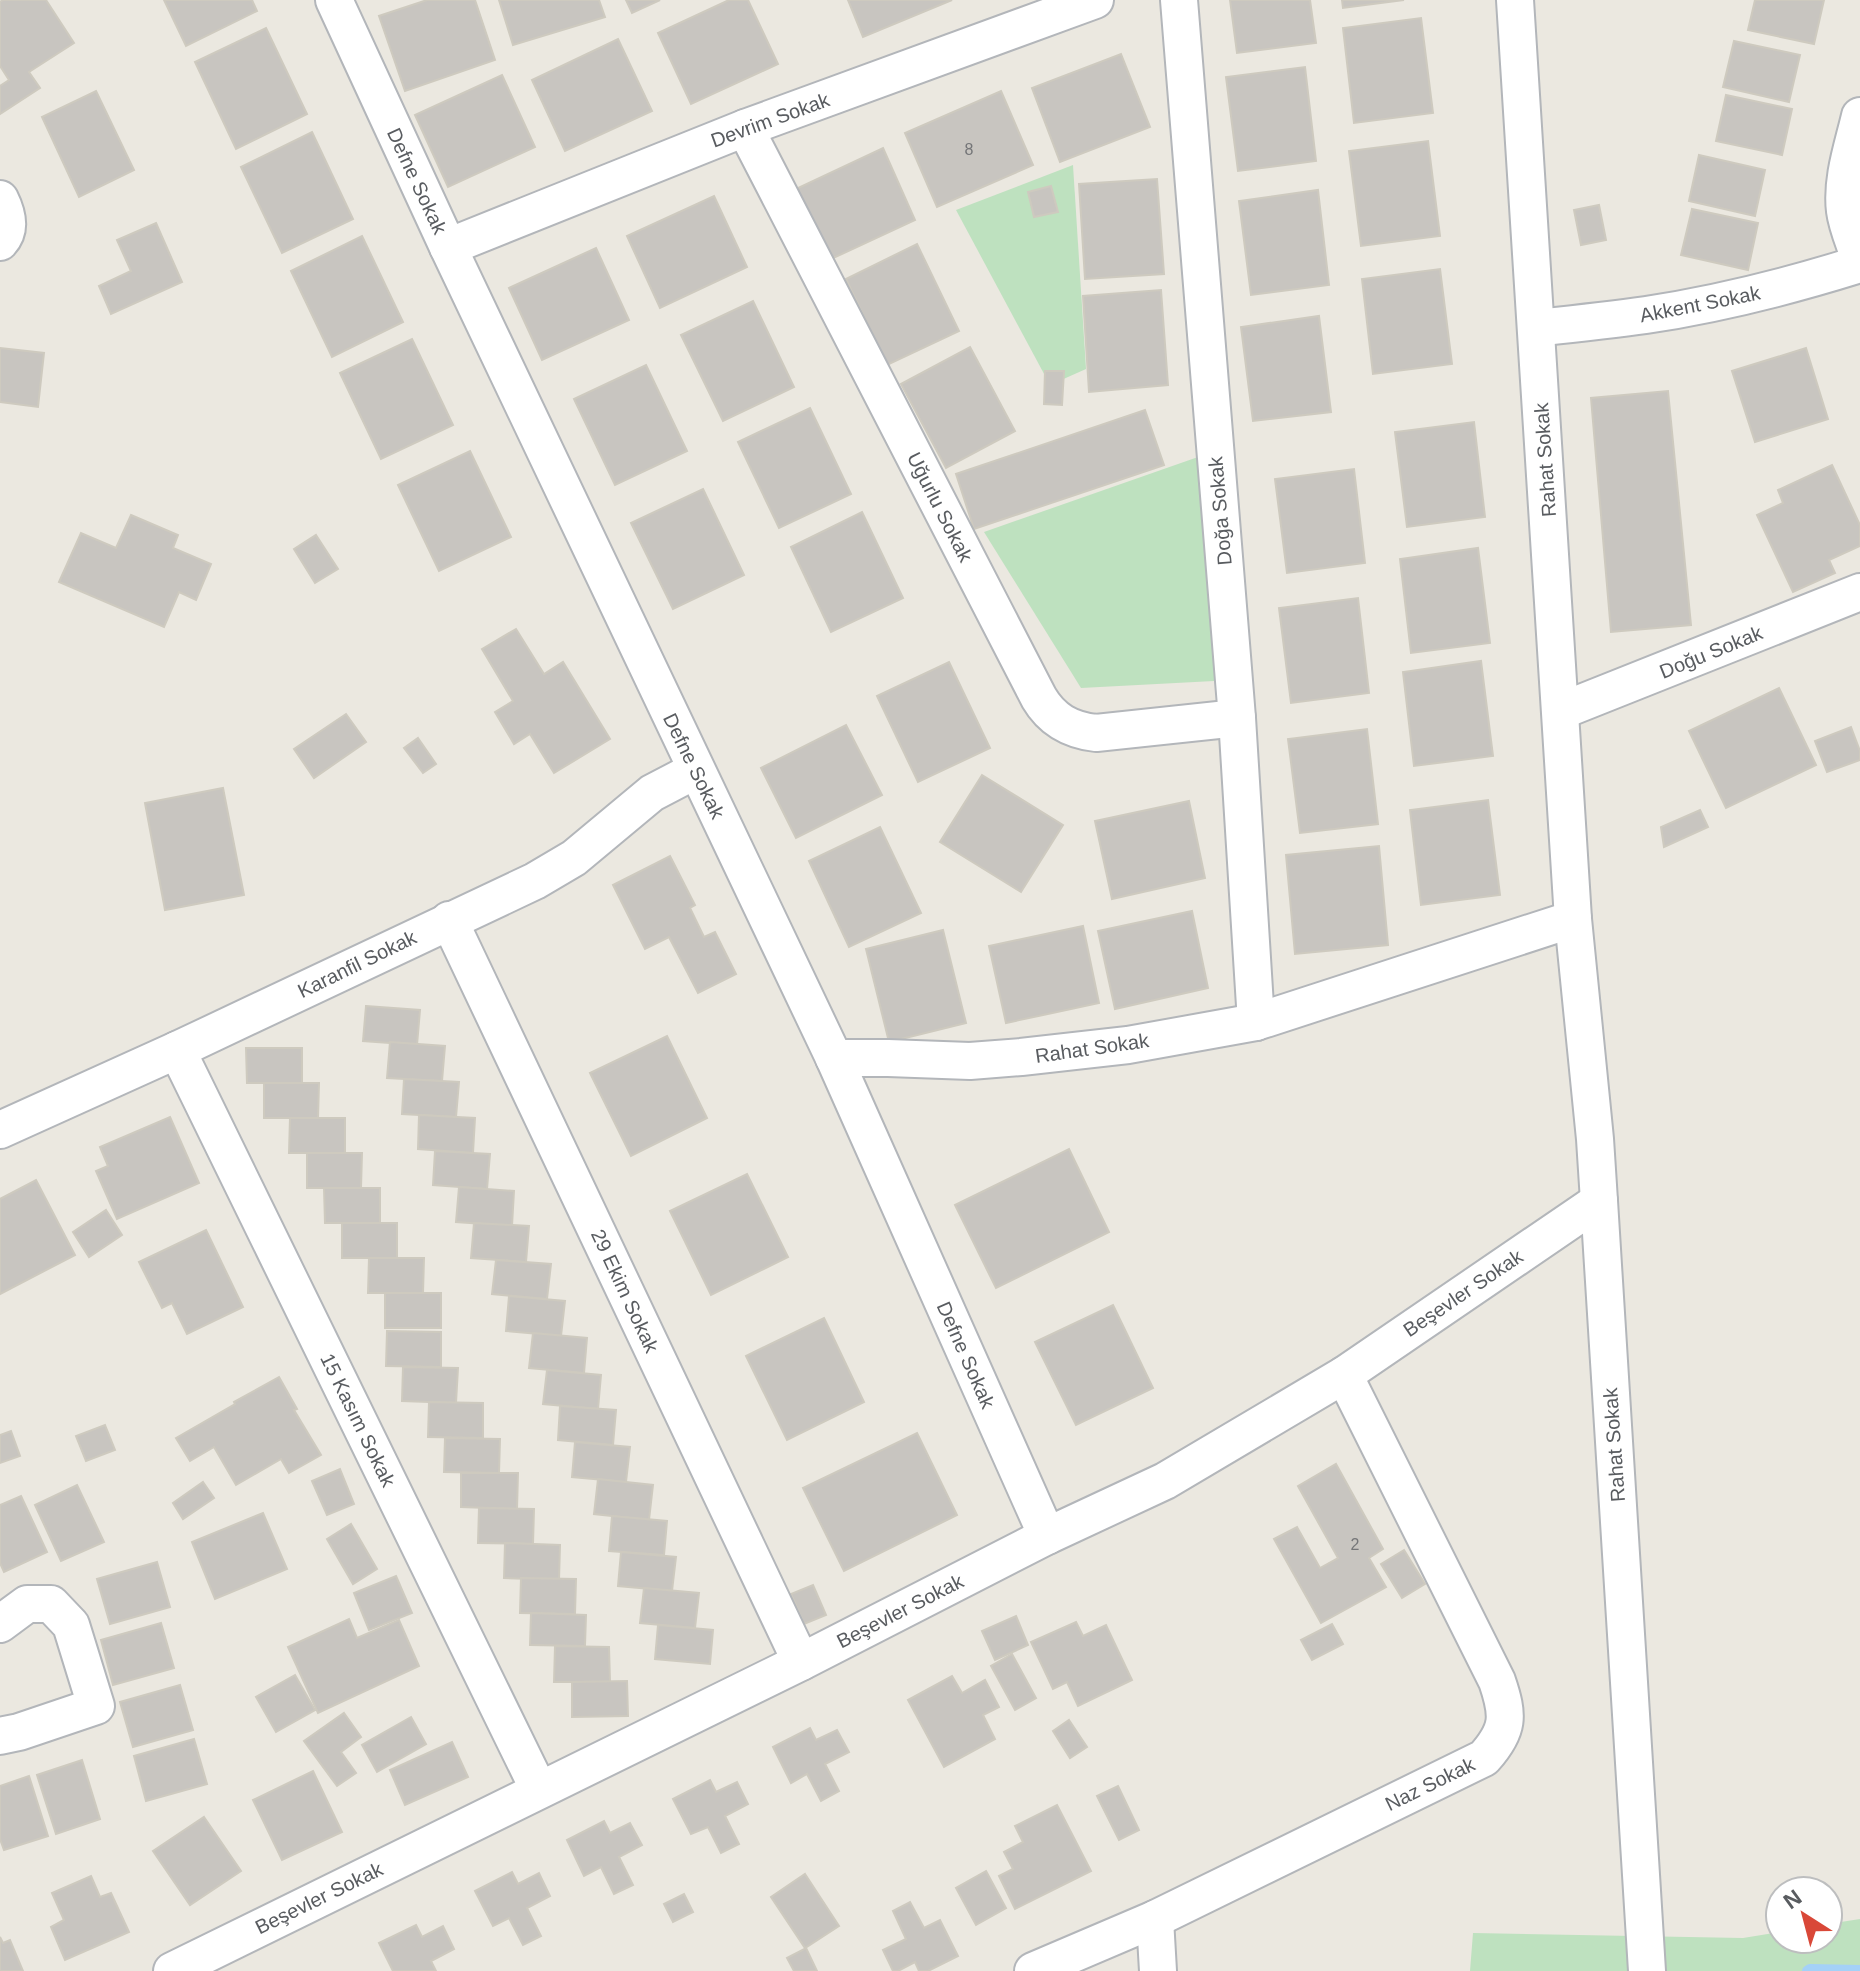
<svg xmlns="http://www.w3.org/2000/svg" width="1860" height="1971" font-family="Arial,sans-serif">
<rect width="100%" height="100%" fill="#ebe8e0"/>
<!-- green -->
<g fill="#bee1bf">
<polygon points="1073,165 1086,369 1050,385 956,210"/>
<polygon points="1218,450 1235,657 1214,681 1081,688 984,532"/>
<polygon points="1860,1919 1860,1971 1470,1971 1473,1933 1743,1938 1780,1932 1780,1939 1828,1939 1828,1924"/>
</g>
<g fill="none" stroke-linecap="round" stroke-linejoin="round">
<!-- stream -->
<polyline stroke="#a4d1f7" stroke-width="10" points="1807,1971 1810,1969 1860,1970"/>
</g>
<!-- building -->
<g fill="#c8c5c0" stroke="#cecabf" stroke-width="2">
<polygon points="3,0 46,0 74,43 29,72 40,88 0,114 0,86 9,80 0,66 0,2"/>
<polygon points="164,0 252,0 257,11 186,46"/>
<polygon points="427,0 475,0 495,60 405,91 379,16"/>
<polygon points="499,0 599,0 605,17 513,45"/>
<polygon points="626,0 660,0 632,13"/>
<polygon points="729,0 748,0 778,64 691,104 658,33"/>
<polygon points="848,0 952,0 863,37"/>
<polygon points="1230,0 1310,0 1316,43 1237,53"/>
<polygon points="1342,0 1404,0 1343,8"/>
<polygon points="1755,0 1824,0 1814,44 1748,30"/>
<polygon points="1421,18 1433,113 1354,123 1343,28"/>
<polygon points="266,28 307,114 236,149 195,62"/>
<polygon points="618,39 652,111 565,151 532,80"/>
<polygon points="1734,41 1800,55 1789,102 1723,87"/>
<polygon points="1121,54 1150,127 1060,162 1032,88"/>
<polygon points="1305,67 1316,161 1238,171 1226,77"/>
<polygon points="502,75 535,147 448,187 415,115"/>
<polygon points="96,91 134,170 79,197 42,117"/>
<polygon points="1001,91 1033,165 937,207 905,133"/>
<polygon points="1726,95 1792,109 1782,155 1716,141"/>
<polygon points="312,132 353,219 282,253 241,167"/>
<polygon points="1428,141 1440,236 1361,246 1349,151"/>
<polygon points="883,148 915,220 829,260 796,189"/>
<polygon points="1699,155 1765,170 1755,216 1689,201"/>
<polygon points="1157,179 1164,274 1085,279 1079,184"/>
<polygon points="1051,186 1058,212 1034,217 1028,192"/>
<polygon points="1318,190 1329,285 1251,295 1239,201"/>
<polygon points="714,196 747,267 660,308 627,236"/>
<polygon points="1599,205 1606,240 1581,245 1574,210"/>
<polygon points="1692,209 1758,223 1748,270 1681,255"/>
<polygon points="156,223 182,282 111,314 99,286 131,271 117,240"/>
<polygon points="362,236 403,322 332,357 291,271"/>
<polygon points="917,244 959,331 887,365 846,279"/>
<polygon points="596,248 629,320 542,360 509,288"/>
<polygon points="1440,269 1452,364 1373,374 1362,279"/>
<polygon points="1161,290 1168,385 1089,392 1083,296"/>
<polygon points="753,301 794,387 723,421 681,335"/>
<polygon points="1319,316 1331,412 1253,421 1241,327"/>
<polygon points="412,339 453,425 381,459 340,373"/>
<polygon points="970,347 1015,431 946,468 901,384"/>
<polygon points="0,348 44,353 38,407 0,402"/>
<polygon points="1806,348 1828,419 1755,442 1732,371"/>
<polygon points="646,365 687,451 615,485 574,399"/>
<polygon points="1045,371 1064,371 1062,405 1044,404"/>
<polygon points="1668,391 1691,625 1611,632 1591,398"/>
<polygon points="810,408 851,494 779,528 738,442"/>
<polygon points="1145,410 1164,465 974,529 956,474"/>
<polygon points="1474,422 1485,517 1407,527 1395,432"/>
<polygon points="470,451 511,537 439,571 398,485"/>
<polygon points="1832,465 1860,525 1860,546 1829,560 1835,573 1793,592 1757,515 1783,503 1778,490"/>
<polygon points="1354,469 1365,563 1287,573 1275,479"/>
<polygon points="703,489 744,575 673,609 631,523"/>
<polygon points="862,512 903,598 831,632 791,547"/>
<polygon points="131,515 178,535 173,548 211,564 196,600 179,592 164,627 59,582 81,533 116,548"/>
<polygon points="316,535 338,569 315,583 294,549"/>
<polygon points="1478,548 1490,643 1411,653 1400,559"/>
<polygon points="1358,598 1369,693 1291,703 1279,608"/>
<polygon points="516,629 544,674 563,662 610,739 554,773 530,734 514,744 495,712 513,701 482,649"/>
<polygon points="1481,661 1493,756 1414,766 1403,672"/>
<polygon points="949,662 990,748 918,782 877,696"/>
<polygon points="1779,688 1816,765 1726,808 1689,731"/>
<polygon points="346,714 366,742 314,778 294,749"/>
<polygon points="846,725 882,795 796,838 761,768"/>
<polygon points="1851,727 1860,751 1860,760 1827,772 1815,741"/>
<polygon points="1367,729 1378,824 1300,833 1288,739"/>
<polygon points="418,738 436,764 423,773 404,748"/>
<polygon points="982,775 1063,825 1021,892 940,842"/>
<polygon points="223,788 244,895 165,910 145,803"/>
<polygon points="1488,800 1500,895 1421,905 1410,810"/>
<polygon points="1189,801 1205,878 1112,899 1095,821"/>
<polygon points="1700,810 1708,827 1664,847 1661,827"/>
<polygon points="880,827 921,913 849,947 809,861"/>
<polygon points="1379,846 1388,945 1295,954 1286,855"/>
<polygon points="670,856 695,905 690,908 704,937 715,932 736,974 698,993 669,937 645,949 613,885"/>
<polygon points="1192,911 1208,988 1115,1009 1098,931"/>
<polygon points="1083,926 1099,1003 1006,1023 989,946"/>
<polygon points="943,930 966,1023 889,1042 866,949"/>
<polygon points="366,1006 420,1010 417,1045 363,1041"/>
<polygon points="667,1036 707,1118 631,1156 590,1073"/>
<polygon points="390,1042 445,1046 442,1081 387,1078"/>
<polygon points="246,1048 302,1048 302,1083 247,1083"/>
<polygon points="404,1079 459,1082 456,1117 402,1114"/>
<polygon points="264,1083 319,1083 318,1118 264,1118"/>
<polygon points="419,1115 475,1118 473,1153 418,1149"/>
<polygon points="170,1117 199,1183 117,1219 96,1171 108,1166 100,1147"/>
<polygon points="290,1118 345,1118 345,1153 289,1153"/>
<polygon points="1069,1149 1109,1232 996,1288 955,1205"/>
<polygon points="435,1151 490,1154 487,1189 433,1185"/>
<polygon points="307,1153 362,1153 361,1188 307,1188"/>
<polygon points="747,1174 788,1257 711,1295 670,1211"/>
<polygon points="36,1180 75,1255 0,1294 0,1199"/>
<polygon points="459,1187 514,1191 512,1226 456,1222"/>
<polygon points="324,1188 380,1188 380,1223 325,1223"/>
<polygon points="106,1210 122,1235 89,1257 73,1232"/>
<rect x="342" y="1223" width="55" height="35"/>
<polygon points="474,1223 529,1226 526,1262 471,1258"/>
<polygon points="206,1230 243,1307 187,1334 172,1303 162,1308 139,1262"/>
<polygon points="369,1258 424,1258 423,1293 368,1293"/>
<polygon points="496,1260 551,1264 547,1299 492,1294"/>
<rect x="385" y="1293" width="56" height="35"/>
<polygon points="509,1296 565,1301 561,1336 506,1331"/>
<polygon points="1113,1305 1153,1388 1076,1425 1035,1342"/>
<polygon points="824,1318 864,1402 787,1440 746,1356"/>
<polygon points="387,1331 441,1332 441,1367 386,1366"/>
<polygon points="533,1333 587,1338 584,1373 529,1368"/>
<polygon points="403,1367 458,1368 456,1403 402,1401"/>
<polygon points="547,1370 601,1375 598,1409 543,1404"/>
<polygon points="279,1377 297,1409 294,1410 321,1455 289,1473 281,1459 236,1485 214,1447 190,1461 176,1438 235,1404 234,1402"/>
<polygon points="429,1402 483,1403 483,1438 428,1437"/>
<polygon points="560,1406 616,1410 613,1445 558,1440"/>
<polygon points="105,1425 115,1450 86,1461 76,1436"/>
<polygon points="11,1431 20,1456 0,1463 0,1435"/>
<polygon points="917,1433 957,1515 844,1571 803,1488"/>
<polygon points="445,1438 500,1439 499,1473 444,1472"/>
<polygon points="575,1442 630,1447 626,1482 572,1477"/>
<polygon points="1336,1464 1383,1549 1369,1558 1386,1587 1321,1623 1274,1539 1297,1527 1320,1568 1338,1558 1298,1486"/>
<polygon points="340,1469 354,1504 327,1515 312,1481"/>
<polygon points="461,1473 518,1473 517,1509 461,1507"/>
<polygon points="598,1479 653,1485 649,1520 594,1514"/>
<polygon points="203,1482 214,1498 183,1519 173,1503"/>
<polygon points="77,1485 104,1542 61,1561 35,1505"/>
<polygon points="21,1496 47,1552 4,1572 0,1563 0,1505"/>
<polygon points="479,1508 534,1509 533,1544 478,1543"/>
<polygon points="263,1513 287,1569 215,1599 192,1542"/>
<polygon points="612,1516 667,1521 664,1555 609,1551"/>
<polygon points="351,1524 377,1569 353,1584 327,1539"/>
<polygon points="505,1543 560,1545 559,1580 504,1578"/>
<polygon points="1404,1550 1425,1584 1402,1598 1381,1564"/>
<polygon points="621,1552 676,1557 672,1591 618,1586"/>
<polygon points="157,1562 170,1607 110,1624 97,1579"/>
<polygon points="396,1576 412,1613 369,1630 354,1593"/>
<polygon points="521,1578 576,1579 575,1614 520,1613"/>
<polygon points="813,1585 826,1615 804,1624 791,1594"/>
<polygon points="644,1588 699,1593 695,1628 640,1623"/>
<polygon points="531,1613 586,1615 585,1646 530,1645"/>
<polygon points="1016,1616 1028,1645 995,1660 982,1631"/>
<polygon points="349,1619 357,1638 399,1620 419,1666 318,1713 288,1647"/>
<polygon points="1076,1622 1083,1636 1106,1625 1132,1680 1078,1706 1067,1682 1053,1689 1031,1642"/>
<polygon points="161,1623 174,1668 113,1685 101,1640"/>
<polygon points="1332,1624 1343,1644 1312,1660 1301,1640"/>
<polygon points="658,1625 713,1630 710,1664 655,1659"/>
<polygon points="555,1646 609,1647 610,1682 554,1682"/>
<polygon points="1012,1654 1036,1698 1015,1710 991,1666"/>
<polygon points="295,1675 315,1710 276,1732 256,1697"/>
<polygon points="952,1676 962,1693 985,1680 999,1707 983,1715 995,1739 944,1767 908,1700"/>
<polygon points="627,1681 628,1716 572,1717 572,1682"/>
<polygon points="180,1685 193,1730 133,1747 120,1702"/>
<polygon points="344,1713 361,1737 341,1752 356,1773 337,1786 304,1741"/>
<polygon points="411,1717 426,1744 377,1772 362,1745"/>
<polygon points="1069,1720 1087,1747 1070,1758 1053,1731"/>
<polygon points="810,1728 816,1740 837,1730 849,1752 825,1764 839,1791 821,1801 807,1774 791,1783 773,1747"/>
<polygon points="194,1739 207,1784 146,1801 134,1756"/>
<polygon points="452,1742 468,1777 405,1805 390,1770"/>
<polygon points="82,1760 100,1819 56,1834 37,1775"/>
<polygon points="313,1771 342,1832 282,1860 253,1800"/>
<polygon points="29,1776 48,1836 4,1850 0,1839 0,1786"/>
<polygon points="710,1780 716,1792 737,1782 748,1804 725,1816 739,1844 721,1853 708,1827 691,1834 673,1799"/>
<polygon points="1118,1786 1139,1830 1119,1840 1097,1796"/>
<polygon points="1057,1805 1091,1871 1015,1909 999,1876 1013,1869 1004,1852 1023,1842 1015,1826"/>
<polygon points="204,1817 241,1871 190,1905 153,1851"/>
<polygon points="604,1821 610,1833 630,1823 642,1845 619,1857 633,1885 614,1894 601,1867 584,1876 567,1840"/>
<polygon points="986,1871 1006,1908 976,1925 956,1888"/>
<polygon points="512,1872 518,1884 539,1873 550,1896 527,1908 541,1936 523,1945 509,1918 493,1926 475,1891"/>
<polygon points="805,1874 839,1926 805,1948 771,1897"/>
<polygon points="91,1876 100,1897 111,1893 129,1932 65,1960 51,1927 64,1920 52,1893"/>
<polygon points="684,1894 693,1912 673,1922 664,1904"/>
<polygon points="910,1902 924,1928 940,1920 958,1956 928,1971 919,1971 915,1962 898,1971 893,1971 883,1950 906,1939 893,1911"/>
<polygon points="416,1925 422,1937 443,1926 454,1949 431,1961 436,1971 393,1971 379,1943"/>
<polygon points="0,1937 3,1943 10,1940 23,1971 0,1971"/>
<polygon points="806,1948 817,1971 794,1971 787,1958"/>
</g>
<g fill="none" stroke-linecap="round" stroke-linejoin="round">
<defs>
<g id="minor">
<polyline points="334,0 448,247 834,1058 1047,1536"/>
<polyline points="1179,0 1237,718 1256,1022"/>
<polyline points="1515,0 1573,919 1595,1139 1599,1201 1647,1971"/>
<path d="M1860,116C1853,146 1841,179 1845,211C1847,227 1855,244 1860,260"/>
<path d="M745,128L1039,698C1052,720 1070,730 1096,733L1237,718"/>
<path d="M0,199C7,213 12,229 0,242"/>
<polyline points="448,247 745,128 1095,0"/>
<path d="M1536,328C1573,324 1610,320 1646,315C1719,304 1790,286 1860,264"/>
<polyline points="1561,711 1860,592"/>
<polyline points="449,920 801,1662"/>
<polyline points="177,1050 539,1790"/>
<polyline points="834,1058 888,1058 970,1061 1021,1057 1128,1045 1256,1022 1573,919"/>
<polyline points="0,1130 177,1050 535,881 574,858 652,793 696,770"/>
<polyline points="0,1624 27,1604 51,1604 71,1625 96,1706 19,1732 0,1736"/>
<polyline points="1155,1919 1158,1971"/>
<polyline points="172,1971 801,1662 1047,1536 1165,1481 1344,1375 1599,1201"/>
<path d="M1033,1971L1155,1919L1484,1758C1509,1730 1509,1716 1497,1681L1344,1375"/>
</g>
</defs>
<!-- minor casing -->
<use href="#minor" stroke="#b3b6ba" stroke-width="40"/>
<!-- minor -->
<use href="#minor" stroke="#fff" stroke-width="36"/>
</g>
<g text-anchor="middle" stroke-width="7" stroke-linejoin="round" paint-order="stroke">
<!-- number labels -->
<g font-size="16" fill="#757678">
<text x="969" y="155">8</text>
<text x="1355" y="1550">2</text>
</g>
<!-- street labels -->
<g font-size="20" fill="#595c60" stroke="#fff">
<text transform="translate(770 120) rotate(-20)" y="7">Devrim Sokak</text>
<text transform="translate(417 181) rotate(65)" y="7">Defne Sokak</text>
<text transform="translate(1700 304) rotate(-11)" y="7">Akkent Sokak</text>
<text transform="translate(1545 460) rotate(-94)" y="7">Rahat Sokak</text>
<text transform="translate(940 507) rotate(63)" y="7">Uğurlu Sokak</text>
<text transform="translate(1220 511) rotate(-95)" y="7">Doğa Sokak</text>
<text transform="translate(1711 652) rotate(-22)" y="7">Doğu Sokak</text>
<text transform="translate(694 766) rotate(64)" y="7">Defne Sokak</text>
<text transform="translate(357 964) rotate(-26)" y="7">Karanfil Sokak</text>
<text transform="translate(1092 1048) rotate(-8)" y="7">Rahat Sokak</text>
<text transform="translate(625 1291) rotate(65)" y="7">29 Ekim Sokak</text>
<text transform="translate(1463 1293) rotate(-34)" y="7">Beşevler Sokak</text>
<text transform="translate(966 1355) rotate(66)" y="7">Defne Sokak</text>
<text transform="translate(358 1420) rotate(64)" y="7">15 Kasım Sokak</text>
<text transform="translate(1614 1445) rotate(-94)" y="7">Rahat Sokak</text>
<text transform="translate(900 1611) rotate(-27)" y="7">Beşevler Sokak</text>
<text transform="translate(1430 1784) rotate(-26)" y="7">Naz Sokak</text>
<text transform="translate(319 1898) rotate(-26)" y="7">Beşevler Sokak</text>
</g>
</g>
<!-- north arrow -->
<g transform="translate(1804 1915) rotate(324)"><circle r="38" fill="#ffffff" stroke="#bdbebf" stroke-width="2"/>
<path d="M0-6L14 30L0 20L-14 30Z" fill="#d94838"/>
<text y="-12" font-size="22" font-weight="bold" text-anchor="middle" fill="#595c60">N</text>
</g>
</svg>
